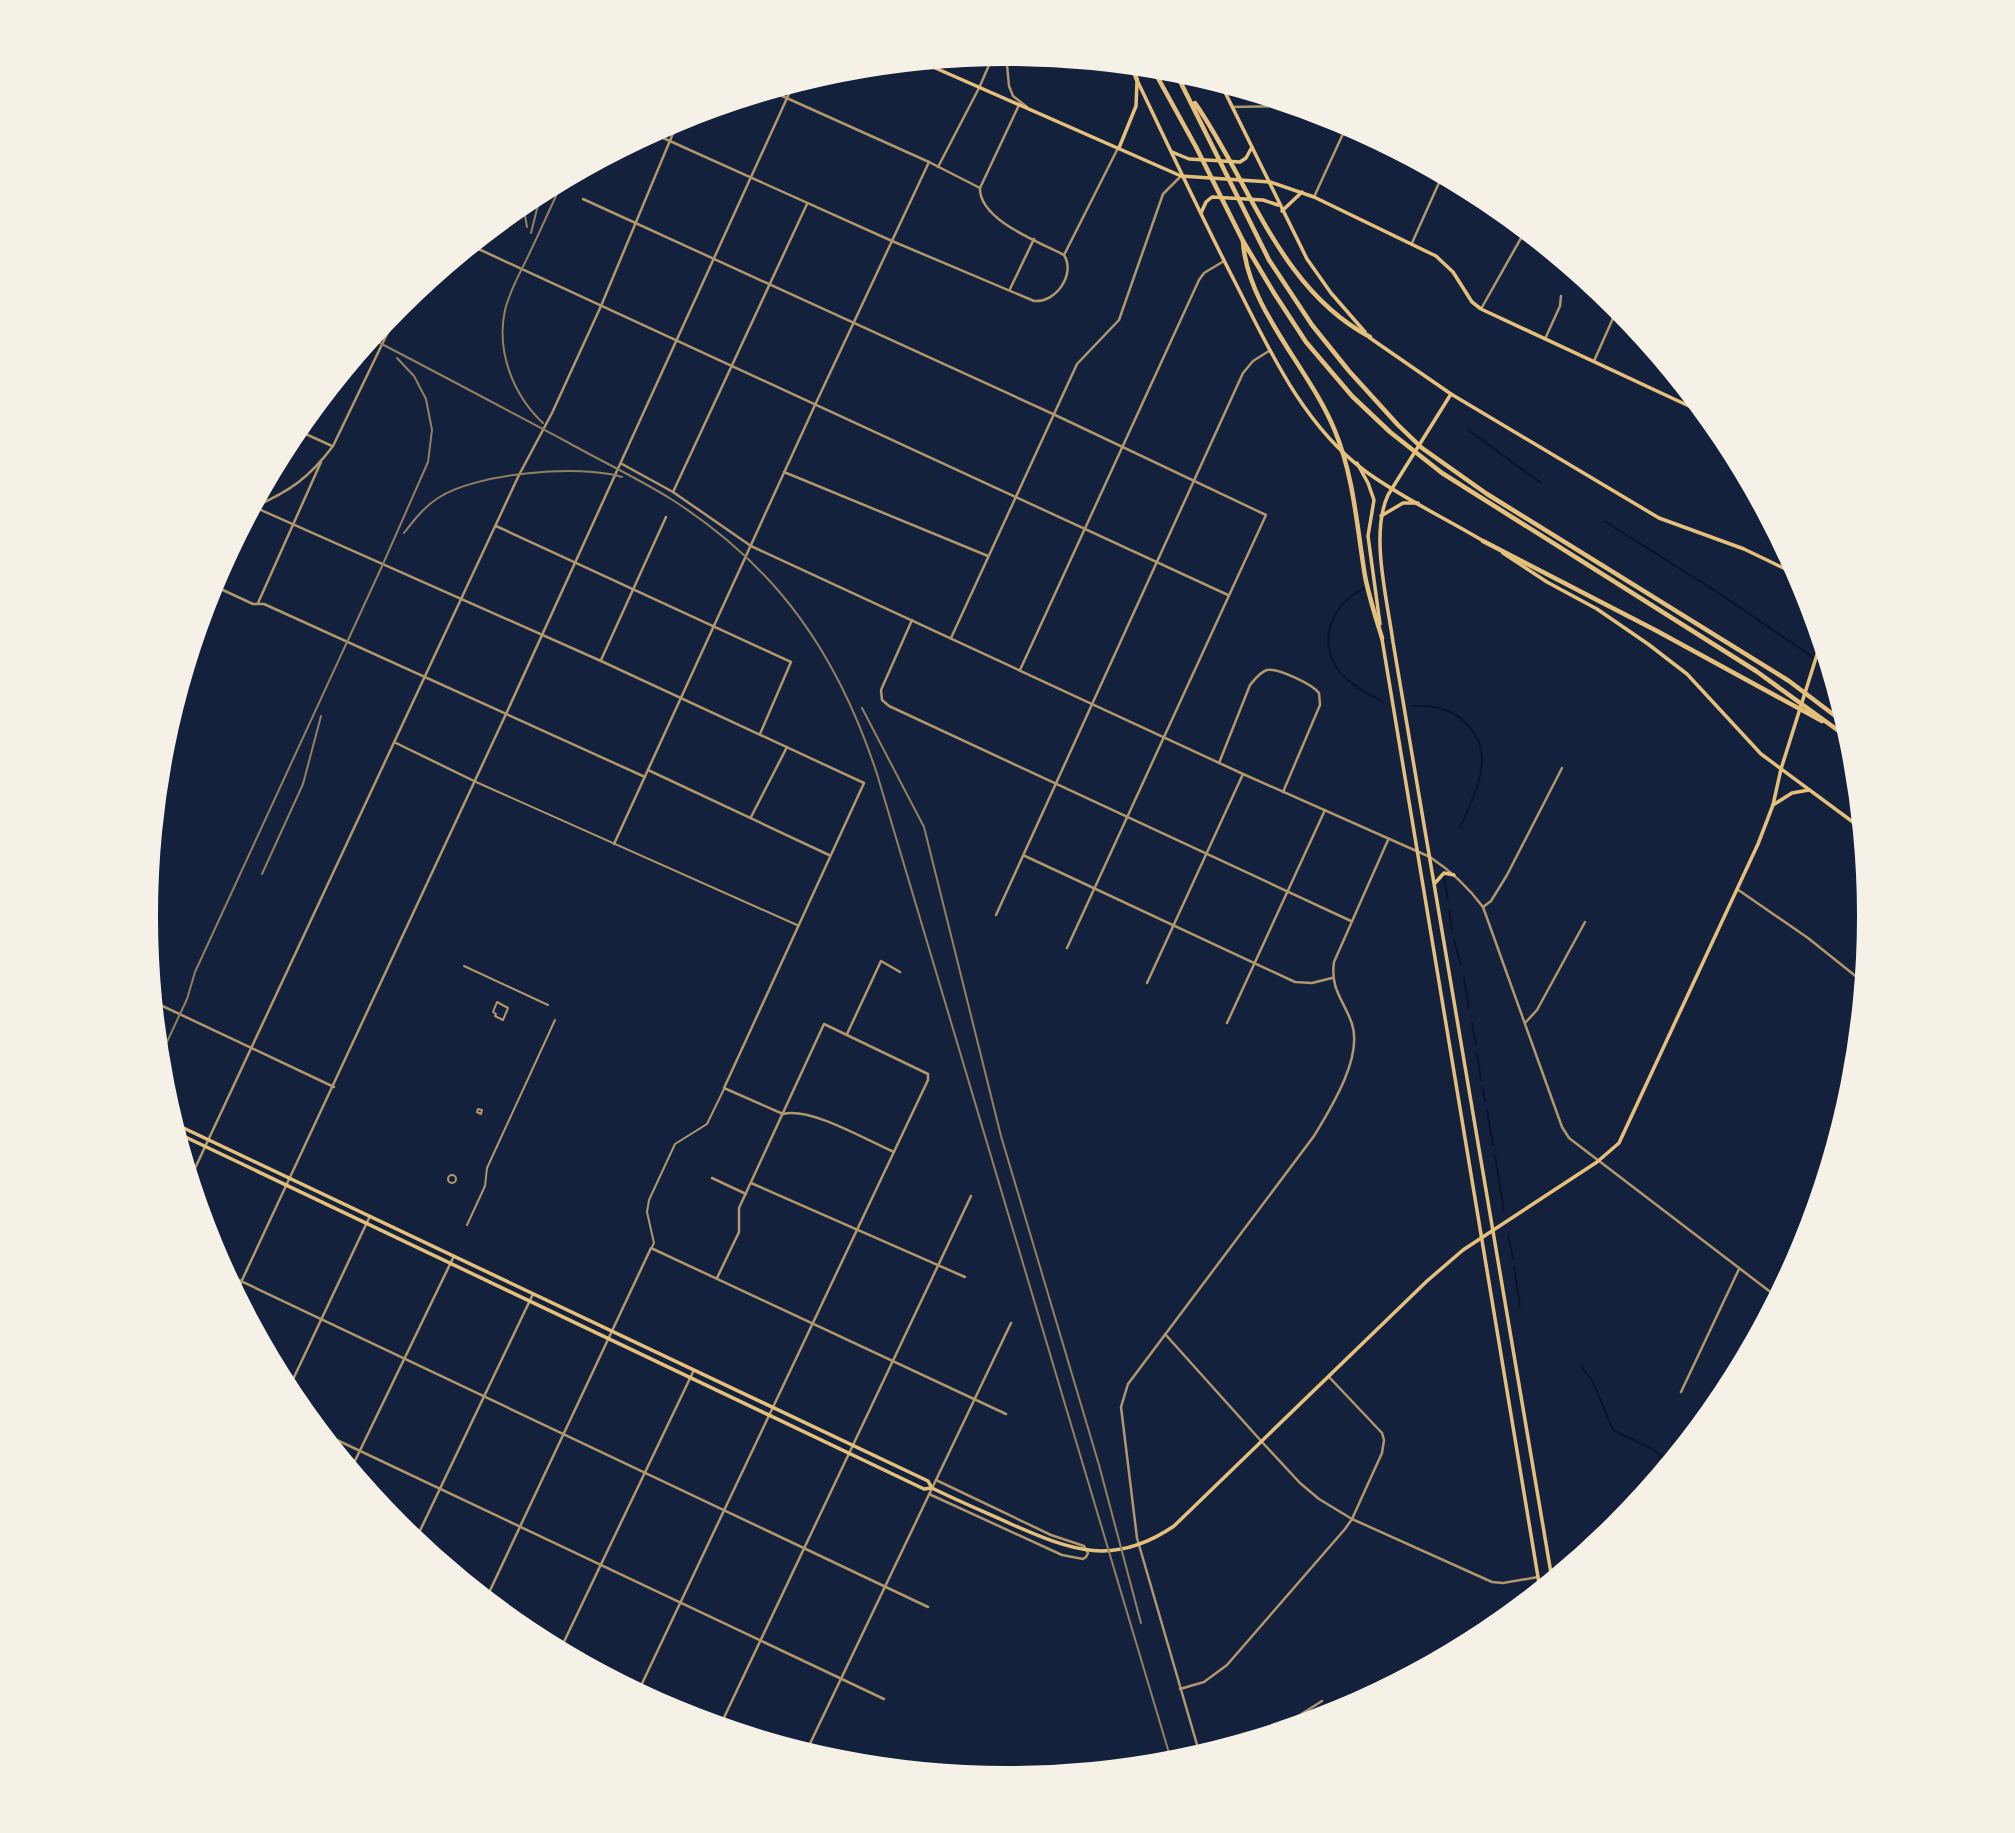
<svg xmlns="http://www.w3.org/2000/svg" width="2015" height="1833" font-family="Manrope,sans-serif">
<rect width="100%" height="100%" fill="#14213d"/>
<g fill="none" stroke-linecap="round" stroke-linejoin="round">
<!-- stream -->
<g stroke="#0b132b" stroke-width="2">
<polyline points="1468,430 1541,483"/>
<polyline points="1604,521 1714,590 1829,668"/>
<path d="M1366,587C1336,602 1318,632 1335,665C1344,682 1367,693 1383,702"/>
<path d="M1412,706C1420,706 1431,705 1439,708C1463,714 1482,735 1482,759C1482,783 1469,807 1460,828"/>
<polyline points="1444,878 1448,899"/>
<polyline points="1449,911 1452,929"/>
<polyline points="1454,940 1461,965"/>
<polyline points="1464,978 1469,1008"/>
<polyline points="1472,1023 1476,1045"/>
<polyline points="1477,1054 1481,1080"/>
<polyline points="1483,1089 1485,1102"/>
<polyline points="1487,1110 1493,1145"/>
<polyline points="1495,1155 1504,1211"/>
<polyline points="1508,1234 1513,1259"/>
<polyline points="1514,1267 1520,1306"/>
<polyline points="1581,1366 1593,1382 1613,1430 1654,1450 1669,1463"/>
</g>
<!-- pedestrian -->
<g stroke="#b1986c" stroke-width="2">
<polyline points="476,782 797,925"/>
<polyline points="464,966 548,1005"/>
<polygon points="497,1002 508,1008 503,1020 495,1016 496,1014 493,1012"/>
<polygon points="478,1109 482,1110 481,1114 477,1112"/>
<circle cx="452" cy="1179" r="4"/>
<polyline points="467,1225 485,1186 487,1168 555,1020"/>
<polyline points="652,1247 654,1243 647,1212 649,1200 675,1144 707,1124 724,1089"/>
</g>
<!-- minor -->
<g stroke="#b1986c" stroke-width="2.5">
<polyline points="1006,54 1009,86 1013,96 1027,107"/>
<path d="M771,91L929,162L980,188C979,220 1039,242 1064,255"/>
<polyline points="1232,107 1291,106"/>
<path d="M652,133L892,241L1034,301C1056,303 1076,274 1064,255L1118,148"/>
<polyline points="938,167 979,88 993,56"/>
<polyline points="980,188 1019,105"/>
<polyline points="1314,197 1347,125"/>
<polyline points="583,199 1053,414 1266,515 1067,948"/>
<polyline points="1412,243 1442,176"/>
<polyline points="472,246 1228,595"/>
<polyline points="1010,289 1034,239"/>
<polyline points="1481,309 1525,231"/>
<polyline points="1545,339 1560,306 1561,296"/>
<polyline points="1691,407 1694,400"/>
<polyline points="297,430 332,446"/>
<polyline points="784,472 988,556"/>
<polyline points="673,492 807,204"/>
<path d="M254,507L601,661L864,783L724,1088L783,1114C811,1107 866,1140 894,1152"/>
<polyline points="496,526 791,662 760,734"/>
<polyline points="212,585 253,604 264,604 645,777"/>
<polyline points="258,603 321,462"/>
<polyline points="912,620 881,690 882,700 889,706 1351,921"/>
<polyline points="951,638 1077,364 1119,320 1163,194 1181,176"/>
<polyline points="601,660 666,517"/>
<polyline points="1020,670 1199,280 1204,273 1224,261"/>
<polyline points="396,743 474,781"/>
<path d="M1219,763L1250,685C1255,679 1260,672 1267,670C1278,668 1312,684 1319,693L1320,705L1283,792"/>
<polyline points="648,770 829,855"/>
<polyline points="751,817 787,747"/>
<polyline points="614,844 815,405 929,162"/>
<polyline points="1025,856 1295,982 1312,983 1332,978"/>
<polyline points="1737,889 1808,938 1863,982"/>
<polyline points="1483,907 1491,901 1507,875 1562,768"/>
<polyline points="996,915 1243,373 1253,361 1269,351"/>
<polyline points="1147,983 1243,774"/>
<polyline points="154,1002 334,1087"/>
<polyline points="1227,1023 1325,810"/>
<polyline points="1525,1023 1537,1010 1585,922"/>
<polyline points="847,1034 881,961 900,972"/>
<polyline points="1852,1090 1852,1063 1857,1045"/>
<polyline points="712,1178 746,1194"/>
<polyline points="190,1179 519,475 552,413 601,306 679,119"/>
<polyline points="751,1183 965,1277"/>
<polyline points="226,1274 928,1607"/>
<polyline points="1165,1334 1262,1442 1300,1483 1319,1499 1352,1519 1492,1582 1503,1583 1538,1577"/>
<polyline points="288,1390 370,1216"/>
<polyline points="1681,1392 1739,1269"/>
<polyline points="320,1432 884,1699"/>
<polyline points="853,1445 971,1196"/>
<polyline points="351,1469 454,1256"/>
<polyline points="929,1494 1062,1555 1083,1559 1086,1557 1088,1553 1084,1546 1051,1535 936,1480"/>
<polyline points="415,1541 533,1294"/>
<polyline points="486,1599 651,1248 1006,1414"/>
<polyline points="560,1650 694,1370"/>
<polyline points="587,1665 709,1723"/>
<polyline points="1180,1689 1204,1682 1227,1665 1345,1529 1352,1519 1382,1453 1384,1440 1382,1433 1330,1378"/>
<polyline points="638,1692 928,1080 928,1074 824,1024 739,1208 739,1232 717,1278"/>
<polyline points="1270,1734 1322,1701"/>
<polyline points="806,1752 1011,1323"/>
</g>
<!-- tertiary -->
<g stroke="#b1986c" stroke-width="2.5">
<polyline points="1594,361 1618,307"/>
<path d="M622,464L673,492L751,546L1243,774L1430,857C1451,871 1468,887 1483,907L1562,1127L1569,1138L1777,1297"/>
<path d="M254,507C290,491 309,478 333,446L402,303"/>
<polyline points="236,1293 506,714 793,85"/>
<polyline points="720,1726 853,1445"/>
<path d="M1200,1755L1137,1538L1121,1407L1128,1384L1314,1136C1331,1108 1363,1057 1352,1024C1344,1000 1330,990 1334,962L1388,840"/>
</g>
<!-- secondary -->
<g stroke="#e5c07b" stroke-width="3.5">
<polyline points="924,63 1181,176 1270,182 1314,197 1436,256 1453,272 1472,302 1481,309 1704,413"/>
<path d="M1136,78C1169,147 1201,216 1236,284C1270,351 1303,425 1365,471C1402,498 1445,518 1485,542"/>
<polyline points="1221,84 1307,259 1331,293 1365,332"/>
<polyline points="1119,148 1136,106 1137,82"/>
<polyline points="1172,152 1189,159 1240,162 1246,158 1252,147"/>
<polyline points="1282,211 1302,192"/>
<polyline points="1201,213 1206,202 1212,197 1263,200 1278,205"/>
<polyline points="1370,338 1451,394 1659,518 1744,549 1798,575"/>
<polyline points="1503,553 1547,582 1597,609 1648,644 1687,674 1761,754 1861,828"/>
<polyline points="1773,805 1792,793 1809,790"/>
<polyline points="173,1123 928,1481 932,1488"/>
<path d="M177,1133L924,1489L932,1488C958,1501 985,1512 1011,1524C1072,1551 1114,1567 1174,1526L1427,1281L1463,1250L1597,1162L1619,1143L1758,844L1773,805L1781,769L1821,642"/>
</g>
<!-- primary -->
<g stroke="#e5c07b" stroke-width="3.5">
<path d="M1451,394L1388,495C1370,534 1387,598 1393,642L1552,1579"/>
<polyline points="1357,463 1368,483 1374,500 1368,536 1380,624"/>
<polyline points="1381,516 1403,503 1418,503"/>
<polyline points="1382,639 1540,1589"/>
<polyline points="1435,883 1444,873 1454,875"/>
</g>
<!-- motorway -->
<g stroke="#e5c07b" stroke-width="4.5">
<polyline points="1132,67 1137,80"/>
<polyline points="1153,69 1196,147 1243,241 1274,293 1306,342 1352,396 1390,432 1442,473 1756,671 1850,739"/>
<polyline points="1175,71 1269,260 1312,325 1349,371 1398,425 1422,448 1487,494 1789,681 1846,724"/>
<path d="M1195,103C1250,182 1279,289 1370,337"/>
<path d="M1243,242C1248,310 1309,367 1335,431C1354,477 1357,528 1365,576C1369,597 1376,618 1382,638"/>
<polyline points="1483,541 1657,631 1822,721"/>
</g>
<!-- rail -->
<g stroke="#918062" stroke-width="2">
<polyline points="523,204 527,227"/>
<polyline points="531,233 541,193"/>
<path d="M372,339C438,373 503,408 569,443C603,462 639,479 671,499C778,567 838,655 877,774L1172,1763"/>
<path d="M543,423C513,395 496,351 505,310C510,289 522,270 531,250C542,227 552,204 563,181"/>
<path d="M404,533C414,520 424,507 438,498C475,473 580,464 622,477"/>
<polyline points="862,708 924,827 1001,1136 1099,1465 1141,1623"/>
<polyline points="262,874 303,784 321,716"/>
<polyline points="159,1059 187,999 195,972 383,564 428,462 432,430 426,399 414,376 397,358"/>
</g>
</g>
<!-- crop -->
<path d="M0 0H2015V1833H0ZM1007 66H1008A849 849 0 0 1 1857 915V917A849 849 0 0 1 1008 1766H1007A849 849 0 0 1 158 917V915A849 849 0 0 1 1007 66Z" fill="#f6f1e7" fill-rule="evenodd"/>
</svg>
